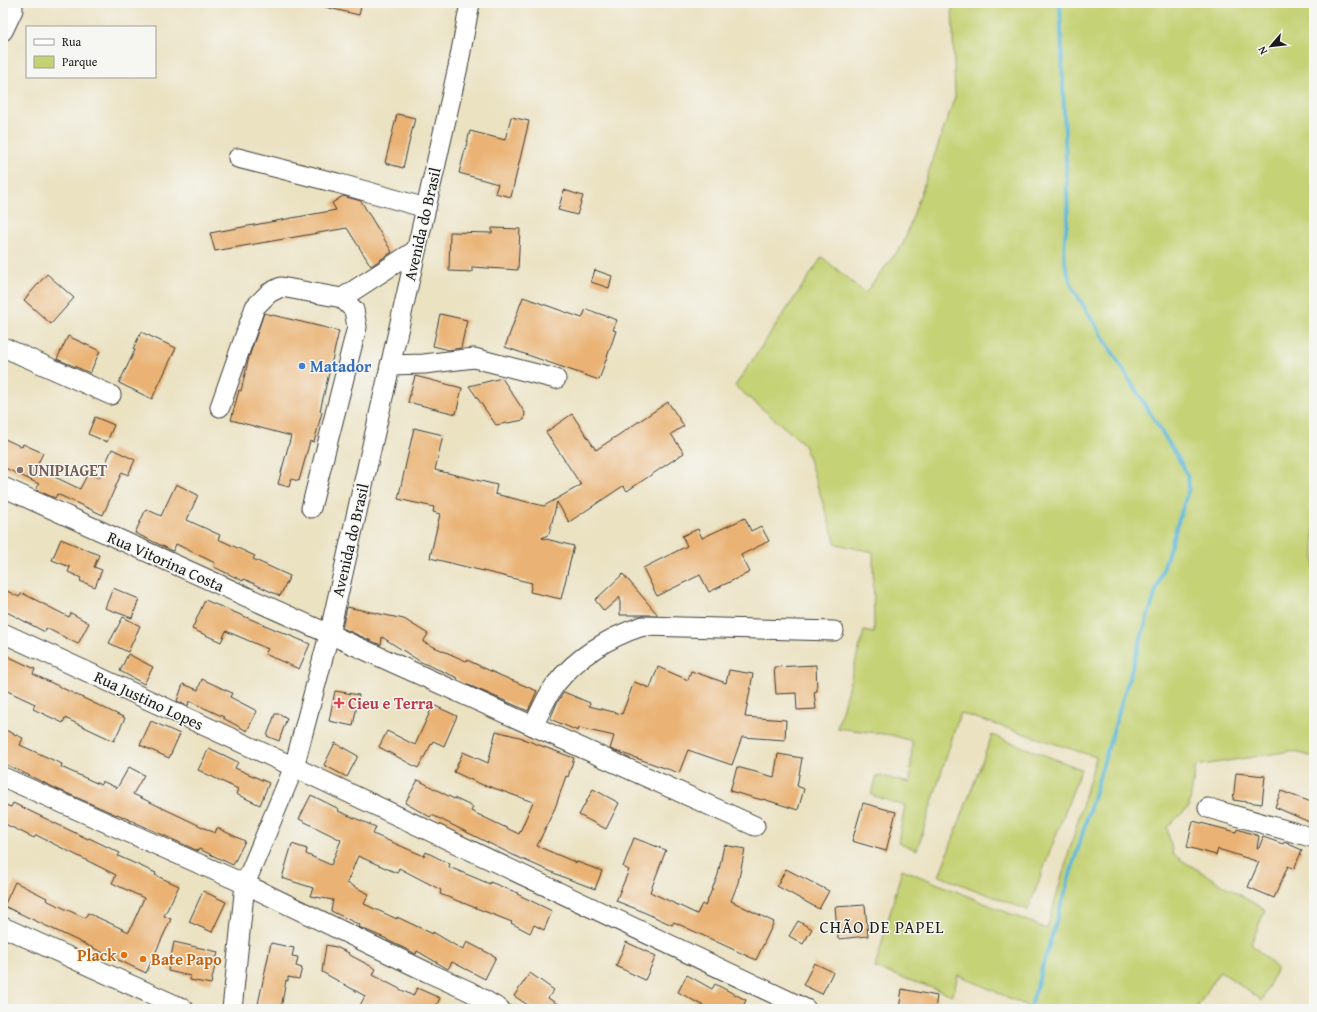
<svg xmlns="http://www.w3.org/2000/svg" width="1317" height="1012" font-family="'Gentium Book Plus',serif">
<rect width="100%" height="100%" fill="#f6f6f2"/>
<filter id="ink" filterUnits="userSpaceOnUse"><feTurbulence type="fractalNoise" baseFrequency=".025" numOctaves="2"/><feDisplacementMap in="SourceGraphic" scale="8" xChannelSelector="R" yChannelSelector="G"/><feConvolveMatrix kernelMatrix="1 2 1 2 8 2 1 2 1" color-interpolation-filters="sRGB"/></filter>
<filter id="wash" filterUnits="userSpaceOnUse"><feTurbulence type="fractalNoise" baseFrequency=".012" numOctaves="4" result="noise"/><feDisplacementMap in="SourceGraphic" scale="16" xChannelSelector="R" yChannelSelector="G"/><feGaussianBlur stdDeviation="0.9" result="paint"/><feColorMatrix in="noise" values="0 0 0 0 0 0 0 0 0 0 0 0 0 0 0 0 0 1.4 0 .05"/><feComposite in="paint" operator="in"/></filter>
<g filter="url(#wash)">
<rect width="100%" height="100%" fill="#ebe2c2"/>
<!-- green -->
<g fill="#c5d274" stroke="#707748">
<polygon points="952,3 1314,3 1314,757 1291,751 1196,766 1189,807 1167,827 1173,855 1265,910 1251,944 1277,968 1262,1001 1220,971 1196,1009 1034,1009 958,975 953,995 875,968 902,869 1047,929 1096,757 960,713 917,850 898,842 905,806 871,795 877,775 910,783 912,741 891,735 837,728 864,631 874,633 873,552 836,544 804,444 735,386 822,257 865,293 903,244 955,97"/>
<polygon points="992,735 1081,769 1028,910 939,876"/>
</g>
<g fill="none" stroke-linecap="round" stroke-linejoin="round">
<!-- stream -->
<path stroke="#5ab7d8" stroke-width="4" d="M1030,1009L1140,641L1189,488L1188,478L1183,466L1075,292C1072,286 1069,279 1067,271C1062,254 1065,235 1068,217L1060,3"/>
</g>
<g id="blocks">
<!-- building -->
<g fill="#eab375">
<polygon points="326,3 362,3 359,15 325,7"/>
<polygon points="397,114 415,118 403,168 385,163"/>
<polygon points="511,117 529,121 511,197 495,193 498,184 459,173 470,131 505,140"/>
<polygon points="564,190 583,196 577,215 558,210"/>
<polygon points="343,196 361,201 392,252 371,266 347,228 215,251 210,233 336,210 332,203"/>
<polygon points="492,228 520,229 518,270 472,267 472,272 449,271 450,232 492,233"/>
<polygon points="595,270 612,276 609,288 591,282"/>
<polygon points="47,274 74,298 51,324 24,300"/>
<polygon points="523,297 582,318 586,309 617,320 613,330 616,331 599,380 505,347"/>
<polygon points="264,313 339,331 320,411 322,412 314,442 310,441 299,481 291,479 289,487 278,484 291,436 231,420 239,390 241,391 249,357"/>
<polygon points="440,314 467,320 461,348 449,350 433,346"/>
<polygon points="141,332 176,348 152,399 119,383 135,350 133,349"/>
<polygon points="68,336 100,351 90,373 57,359"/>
<polygon points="415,376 462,388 456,414 408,402"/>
<polygon points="502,378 525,413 524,420 496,425 469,386"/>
<polygon points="668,402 684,426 671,434 684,453 627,491 623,486 569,522 557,502 549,534 542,538 574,546 561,599 530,592 532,583 430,558 440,514 433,512 434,507 398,499 414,428 443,435 435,470 497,485 495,494 544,506 581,485 546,432 572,414 596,450"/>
<polygon points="95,417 114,425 107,442 88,434"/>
<polygon points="3,438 22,447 23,444 43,453 36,468 80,489 88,473 99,478 112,449 135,460 128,475 122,472 103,515 57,494 55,498 36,490 39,484 3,467"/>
<polygon points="176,484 198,495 187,520 220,535 218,539 255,556 253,559 290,576 280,596 244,579 243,581 214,567 215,563 176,544 173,551 135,533 146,509 161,516"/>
<polygon points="745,518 751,531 761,526 769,541 741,555 750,572 709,592 700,575 657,596 643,568 687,546 682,536 698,529 702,538"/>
<polygon points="61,539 99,555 94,567 102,570 95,587 80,581 81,578 68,572 70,567 52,560"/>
<polygon points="623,574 658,615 620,615 620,597 604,611 595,600"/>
<polygon points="113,588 139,599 132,618 105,608"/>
<polygon points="3,589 19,597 22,593 69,617 71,613 89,623 78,644 46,628 45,632 3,610"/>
<polygon points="205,600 310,644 299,669 265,654 268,649 226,631 221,642 192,629"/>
<polygon points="347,607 404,619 428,634 423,642 466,661 467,660 497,674 537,691 528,711 457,680 458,678 421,662 382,637 381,645 342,628"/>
<polygon points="123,617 140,626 128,652 109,643"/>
<polygon points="3,654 35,669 33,674 125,718 114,741 65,718 63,723 33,709 35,704 3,689"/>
<polygon points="128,654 153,667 144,684 120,671"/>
<polygon points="816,665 817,691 814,692 816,709 797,710 796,693 776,694 774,667"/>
<polygon points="658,667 688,680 691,671 726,683 729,670 753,674 745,717 786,720 785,740 742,737 732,765 688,750 679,773 610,749 614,736 579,728 578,731 550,719 557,703 564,692 590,703 589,706 622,714 634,682 650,688"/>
<polygon points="202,679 232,693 230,697 257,711 247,731 223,718 224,717 189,701 188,706 177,701 183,684 198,690"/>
<polygon points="335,691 359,695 353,726 329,721"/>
<polygon points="433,705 457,716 444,746 433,741 418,768 379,747 387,731 415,745"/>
<polygon points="275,714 280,714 287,718 279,741 267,736"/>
<polygon points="151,721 180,734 169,758 140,745"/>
<polygon points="3,729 23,738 20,745 62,764 61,767 101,785 102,781 117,788 129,767 144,775 133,794 215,833 217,828 245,841 233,865 199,849 198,851 117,814 117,815 57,789 3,763"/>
<polygon points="496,731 523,738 523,739 574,758 568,777 566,776 555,808 537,846 577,863 577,862 602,871 595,889 563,877 513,855 432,815 430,817 405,803 418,780 454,799 454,798 473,807 471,811 519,834 533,802 485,785 485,786 454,772 463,752 488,763"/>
<polygon points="335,743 358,756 347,777 324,765"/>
<polygon points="209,748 238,762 235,768 269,783 260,805 236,794 238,789 198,770"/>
<polygon points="778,754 802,758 797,786 804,789 798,810 763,799 762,800 730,791 737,767 774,777"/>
<polygon points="1236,773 1265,776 1262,804 1233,800"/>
<polygon points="593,789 619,803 606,829 579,815"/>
<polygon points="1281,791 1314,803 1314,824 1275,807"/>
<polygon points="311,795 339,809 338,811 376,827 373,834 424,856 426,852 450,864 449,867 490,884 490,882 518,893 517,894 552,911 544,930 534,925 530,933 511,923 512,922 440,894 441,890 399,868 397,873 358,856 347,883 369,894 364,904 397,919 397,917 433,934 433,932 463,950 467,942 496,957 485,979 452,962 448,969 417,951 416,954 387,940 387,939 359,927 360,925 331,911 333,900 310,896 313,888 282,878 292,844 307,849 306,854 331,865 341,840 299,819"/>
<polygon points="13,803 88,839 89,838 120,853 118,856 156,873 155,875 179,886 164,916 171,919 146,973 4,906 15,882 47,898 46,900 85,918 88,913 129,932 144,898 112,883 116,875 36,835 34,838 3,823 3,804 11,807"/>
<polygon points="863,803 896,812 886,851 852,841"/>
<polygon points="1193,821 1236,832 1237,829 1259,836 1257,848 1259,848 1263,837 1283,844 1284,842 1302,850 1294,869 1288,866 1274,898 1248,887 1259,862 1218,849 1216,855 1187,847"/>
<polygon points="634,838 666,850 650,892 697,914 702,904 705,906 718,875 724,845 745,849 738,883 731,901 774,922 756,960 674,922 672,925 639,910 616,901 629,870 623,867"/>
<polygon points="786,869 829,891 819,909 777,886"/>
<polygon points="203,891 226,902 212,932 189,922"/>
<polygon points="865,905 868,936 838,939 835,907"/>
<polygon points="798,921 812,929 803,944 789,936"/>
<polygon points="174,942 218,952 211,984 190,980 190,976 168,971"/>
<polygon points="626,942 656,956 645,980 616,966"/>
<polygon points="271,943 294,948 292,956 298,957 296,966 302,968 299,979 288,977 288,981 286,980 281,1009 257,1009"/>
<polygon points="326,945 336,947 349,953 348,954 376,969 373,975 413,996 417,988 440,998 435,1009 358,1009 365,996 322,972"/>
<polygon points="814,963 833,972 822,994 803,985"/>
<polygon points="530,973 554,990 548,998 565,1009 534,1009 514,996"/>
<polygon points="687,975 712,989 715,984 746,1000 742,1009 709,1009 678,992"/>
<polygon points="902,989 937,996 935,1009 899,1009"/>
</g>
</g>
</g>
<g filter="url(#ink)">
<use href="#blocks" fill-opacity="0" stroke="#3b3a35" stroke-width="1"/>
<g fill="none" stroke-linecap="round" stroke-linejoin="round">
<defs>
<g id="minor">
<polyline points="3,31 13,10 13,7 9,3"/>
<polyline points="238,158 337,183 426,208"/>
<polyline points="342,298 416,250"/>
<polyline points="3,347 111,395"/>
<polyline points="390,365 424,364 474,358 556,379"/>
<polyline points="220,407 255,307 269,293 281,287 342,298 354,310 357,327 311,508"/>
<polyline points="3,487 755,826"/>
<polyline points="3,633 294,767 806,1009"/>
<path d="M533,726C540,713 546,697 555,685C577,657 609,637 643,626L834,631"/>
<polyline points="3,777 245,884 427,972 469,991 500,1009"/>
<polyline points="1208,808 1314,838"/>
<polyline points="3,927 184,1009"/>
<polyline points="232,1009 245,884 294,767 329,635 458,67 470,3"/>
</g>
</defs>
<!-- minor casing -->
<use href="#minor" stroke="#3b3a35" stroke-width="21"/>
<!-- minor -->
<use href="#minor" stroke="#fff" stroke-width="19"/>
</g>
</g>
<!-- markers -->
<circle fill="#3f7fe0" stroke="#f6f6f2" stroke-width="1.5" cx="302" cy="366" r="4"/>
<circle fill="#8d6e63" stroke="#f6f6f2" stroke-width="1.5" cx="20" cy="470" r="4"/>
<path fill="#e0444e" stroke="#f6f6f2" stroke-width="1.5" d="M337 697h4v4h4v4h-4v4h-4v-4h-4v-4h4z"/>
<g fill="#e8710a" stroke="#f6f6f2" stroke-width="1.5">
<circle cx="124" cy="955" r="4"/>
<circle cx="143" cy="959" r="4"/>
</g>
<g text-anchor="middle" stroke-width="3" stroke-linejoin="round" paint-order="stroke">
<!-- street labels -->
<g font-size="16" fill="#1c1c1c" stroke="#f6f6f2">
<text transform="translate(422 224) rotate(-77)" y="6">Avenida do Brasil</text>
<text transform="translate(350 540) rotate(-77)" y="6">Avenida do Brasil</text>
<text transform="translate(166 561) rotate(24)" y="6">Rua Vitorina Costa</text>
<text transform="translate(149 700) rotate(25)" y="6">Rua Justino Lopes</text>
</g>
<!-- shop labels -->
<g font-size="16" font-weight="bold" fill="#366cbe" stroke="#f6f6f2" text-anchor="start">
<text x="310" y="372">Matador</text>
</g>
<!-- education labels -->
<g font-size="16" font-weight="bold" fill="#785e54" stroke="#f6f6f2" text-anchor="start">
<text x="28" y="476">UNIPIAGET</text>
</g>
<!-- health labels -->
<g font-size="16" font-weight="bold" fill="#be3a42" stroke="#f6f6f2" text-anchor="start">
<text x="348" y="709">Cieu e Terra</text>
</g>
<!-- food labels -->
<g font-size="16" font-weight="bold" fill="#c56008" stroke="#f6f6f2" text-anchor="end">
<text x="116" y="961">Plack</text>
<text x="151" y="965" text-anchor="start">Bate Papo</text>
</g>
<!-- neighbourhood labels -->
<g font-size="17" letter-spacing="1" fill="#1c1c1c" stroke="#f6f6f2">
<text x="882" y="933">CHÃO DE PAPEL</text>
</g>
</g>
<!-- margin -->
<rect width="1317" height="1012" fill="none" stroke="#f6f6f2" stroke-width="16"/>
<!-- legend -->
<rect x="26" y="26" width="130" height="52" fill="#f6f6f2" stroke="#9f9f9c"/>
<rect x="34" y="39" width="20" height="6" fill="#ffffff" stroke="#9f9f9c"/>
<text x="62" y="46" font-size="12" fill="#1c1c1c">Rua</text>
<rect x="34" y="56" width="20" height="12" fill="#c5d274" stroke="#9f9f9c"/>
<text x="62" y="66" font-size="12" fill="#1c1c1c">Parque</text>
<!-- north arrow -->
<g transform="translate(1271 46) rotate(242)" stroke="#f6f6f2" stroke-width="3" paint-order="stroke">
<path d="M0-3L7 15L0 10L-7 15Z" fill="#1c1c1c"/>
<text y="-6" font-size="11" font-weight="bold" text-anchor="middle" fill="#1c1c1c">N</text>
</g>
</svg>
